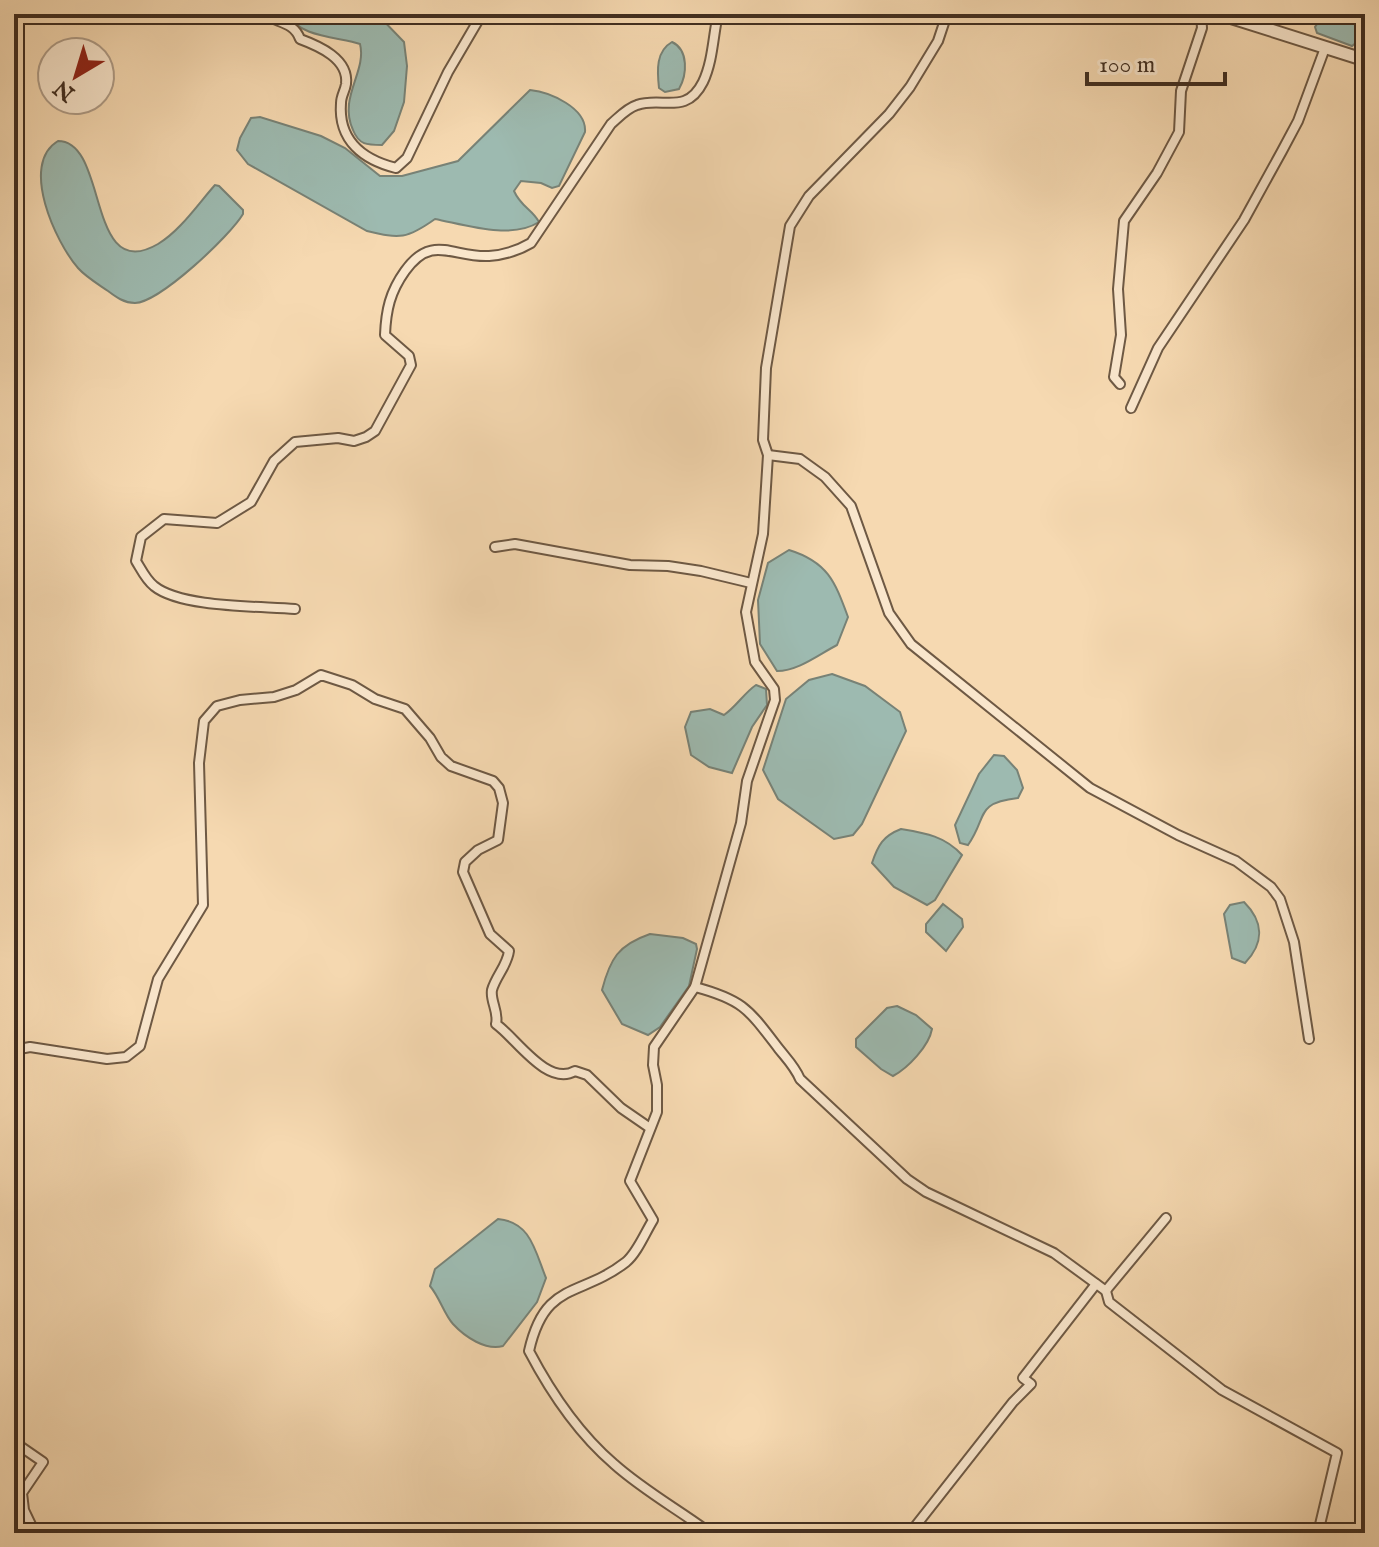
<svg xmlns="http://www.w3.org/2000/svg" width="1379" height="1547" font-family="'IM FELL English',serif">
<rect width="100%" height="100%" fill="#f6d9b1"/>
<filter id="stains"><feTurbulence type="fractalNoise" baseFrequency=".0025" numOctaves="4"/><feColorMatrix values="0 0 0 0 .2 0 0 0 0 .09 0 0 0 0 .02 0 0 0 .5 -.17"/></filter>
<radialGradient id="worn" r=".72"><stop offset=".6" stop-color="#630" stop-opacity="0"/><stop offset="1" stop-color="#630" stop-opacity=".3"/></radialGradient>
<!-- water -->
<g fill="#9dbab0" stroke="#788276" stroke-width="2">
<path d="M288,14H377L404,42L407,66L404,102L394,131L382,145C367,145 359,145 353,130C338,97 367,72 360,44C338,37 298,37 288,14Z"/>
<polygon points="1324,14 1363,14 1357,42 1352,46 1317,33 1315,27"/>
<path d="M672,42C689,50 687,75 679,89L665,92L659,88C657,70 656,51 672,42Z"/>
<path d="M530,90C550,92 587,108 585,132L559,186L552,188L541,183L521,181L514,191C521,207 532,209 539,222C511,240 466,225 435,219C407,239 400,239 367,231L248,164L237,150L240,138L251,118L260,117L321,136L345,148L380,176H402L458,161Z"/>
<path d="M58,141C109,141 86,286 158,244C180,231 198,204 215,185L219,186L243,210V214C230,236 160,302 135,303C124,303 116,297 108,291C98,284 86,277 78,268C56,243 19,164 58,141Z"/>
<path d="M789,550C828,562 835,582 848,617L837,645C818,655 798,671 777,671L760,644L758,600L768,563Z"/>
<polygon points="832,674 865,686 900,712 906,731 862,824 853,835 834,839 778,799 763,770 786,699 809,680"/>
<path d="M756,685L766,689L767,705L752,727L732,773L709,767L691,755L685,727L691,712L710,709L724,715C737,706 744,693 756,685Z"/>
<path d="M994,755L1004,756L1017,770L1023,788L1018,798C974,803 988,817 968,845L960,843L955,825L979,774Z"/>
<path d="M901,829C925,833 945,836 962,855L935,900L927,905L894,887L872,863C878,845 883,836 901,829Z"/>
<path d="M1244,902C1263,921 1265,942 1245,963L1232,958L1224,914L1230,905Z"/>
<polygon points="943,904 962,919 963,927 946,951 926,932 926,924"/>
<path d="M650,934L683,938L696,944L697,949L689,986L660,1027L648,1035L622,1024L602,990C610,959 618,945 650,934Z"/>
<path d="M897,1006L916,1015L932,1029C929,1046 908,1068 893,1076L881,1069L856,1047V1039L887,1008Z"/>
<path d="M498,1219C531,1222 535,1251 546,1278L537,1302L503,1346C486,1351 465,1337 453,1324C444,1314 440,1298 430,1286L435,1269Z"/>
</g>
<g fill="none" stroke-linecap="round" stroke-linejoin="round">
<defs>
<g id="minor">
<path d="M264,14C278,23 294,22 300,39C319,46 349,59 346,84C345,91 341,96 341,103C338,141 364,160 396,168L407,158L448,72L482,14"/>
<polyline points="14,39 18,14"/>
<polyline points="1120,384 1114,377 1121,335 1118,289 1124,221 1157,173 1179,132 1181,91 1202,28 1201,14"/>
<polyline points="1131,408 1158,348 1244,220 1282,151 1298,121 1325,48"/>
<polyline points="768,455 800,459 825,477 851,506 889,613 911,644 1090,788 1178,835 1236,861 1271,887 1280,899 1294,942 1309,1039"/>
<polyline points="495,547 515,544 630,565 668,566 701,571 751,583"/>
<path d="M295,609C259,606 181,608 154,586C146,580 141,569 136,561L141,537L164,519L217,523L251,502L274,461L295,442L338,438L354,441L366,437L375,431L411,365L409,356L385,335C386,310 390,292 405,271C432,233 453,258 489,256C503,255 519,250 531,243L611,124C619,117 627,108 637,105C662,96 686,116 703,82C713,61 713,36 718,14"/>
<path d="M695,987C744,1000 749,1010 779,1049C787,1059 795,1067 800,1079L907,1179L926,1192L1054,1253L1106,1291"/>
<path d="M14,1050L30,1047L107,1059L126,1057L140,1046L158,979L203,905L199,763L204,721L217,706L240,700L274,697L296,690L321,675L352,685L375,699L405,709L430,738L441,757L451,766L493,781L499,788L503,803L498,840L478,850L465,862L463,872L490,934L509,951C507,966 496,976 492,990C490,1001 499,1012 496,1024C516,1038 547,1087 575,1071L587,1075L621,1108L650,1128"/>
<polyline points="1166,1218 1108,1288 1106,1291 1109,1302 1222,1390 1337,1453 1318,1533"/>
<polyline points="14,1442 43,1462 22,1493 24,1510 35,1533"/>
<path d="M710,1533C679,1510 643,1490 614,1464C579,1434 550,1391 529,1351C545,1280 580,1298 626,1262C637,1253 645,1233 653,1220L630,1181L657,1112V1085L653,1065L654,1047L695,987L741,823L747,781L775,700L774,689L755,662L746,612L763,534L768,455L763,440L766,368L790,226L809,196L889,114L910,87L938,41L947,14"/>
<polyline points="910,1533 1013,1402 1031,1384 1023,1378 1096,1284"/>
</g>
<polyline id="tertiary" points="1220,14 1365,60"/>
</defs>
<!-- minor casing -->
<use href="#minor" stroke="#6e5944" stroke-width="12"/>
<!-- tertiary casing -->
<use href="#tertiary" stroke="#6e5944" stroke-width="15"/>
<!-- minor -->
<use href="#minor" stroke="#f9e6cc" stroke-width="8"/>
<!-- tertiary -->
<use href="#tertiary" stroke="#f9e6cc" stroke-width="11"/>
</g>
<!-- margin -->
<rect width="1379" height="1547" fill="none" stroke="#f6d9b1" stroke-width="48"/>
<rect x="16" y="16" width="1347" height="1515" fill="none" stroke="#412e20" stroke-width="4"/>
<rect x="24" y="24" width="1331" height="1499" fill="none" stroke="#412e20" stroke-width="2"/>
<!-- north arrow -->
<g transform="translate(76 76) rotate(218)"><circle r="38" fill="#f9e6cc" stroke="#af9c87" stroke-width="2"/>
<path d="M0-6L14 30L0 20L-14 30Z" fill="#8f2418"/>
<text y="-12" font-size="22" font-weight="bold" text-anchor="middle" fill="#412e20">N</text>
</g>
<!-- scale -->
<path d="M1087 72v12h138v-12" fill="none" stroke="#412e20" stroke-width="4"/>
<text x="1099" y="72" font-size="24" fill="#412e20" stroke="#f9e6cc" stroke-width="6" paint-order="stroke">100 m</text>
<rect width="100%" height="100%" filter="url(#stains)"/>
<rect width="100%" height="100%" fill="url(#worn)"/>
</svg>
